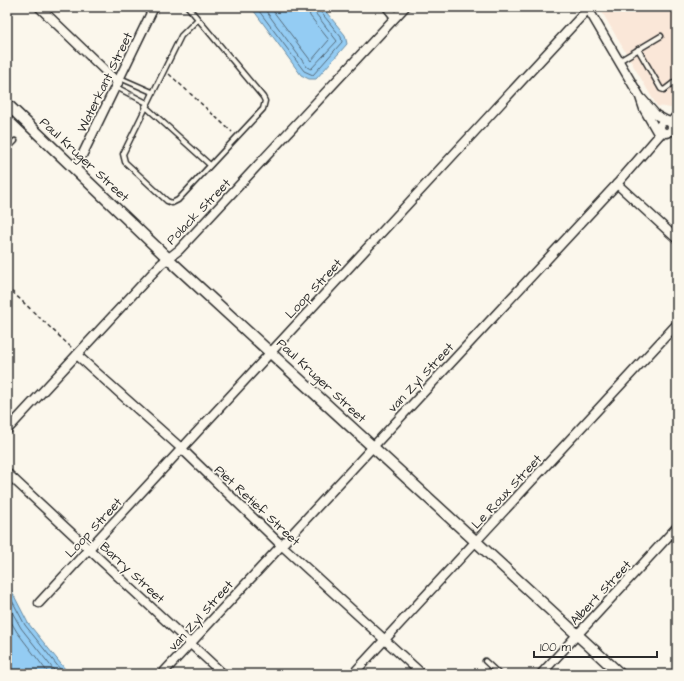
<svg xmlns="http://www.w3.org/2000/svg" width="684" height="681" font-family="'Architects Daughter',sans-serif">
<rect width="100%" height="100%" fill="#fbf7ec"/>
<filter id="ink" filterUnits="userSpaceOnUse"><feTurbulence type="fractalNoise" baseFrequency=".025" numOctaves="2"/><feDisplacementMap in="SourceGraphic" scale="8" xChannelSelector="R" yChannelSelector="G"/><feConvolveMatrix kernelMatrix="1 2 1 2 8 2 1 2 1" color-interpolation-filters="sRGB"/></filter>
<g filter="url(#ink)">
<!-- built -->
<polygon fill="#fae7d8" points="599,7 677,7 677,101 671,108 657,106"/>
<!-- water -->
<g fill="#94ccf3" stroke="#6a8ca3">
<polygon points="251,7 322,7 345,35 347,44 316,79 309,79 301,75"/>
<polygon points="7,582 28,623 69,674 7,674"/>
</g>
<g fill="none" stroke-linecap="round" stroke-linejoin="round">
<!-- shore -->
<g stroke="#556b7b" stroke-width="1">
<polyline points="256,7 304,71 313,75 342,42 341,37 320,11 319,7"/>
<polyline points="263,7 307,67 311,69 337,41 316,14 314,7"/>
<polyline points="270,7 311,61 329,40 310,16 308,7"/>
<polyline points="7,591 25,625 64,674"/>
<polyline points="7,603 21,628 57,674"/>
<polyline points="7,615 17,632 49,674"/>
</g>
<defs>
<g id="service">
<polyline points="188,7 263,97 265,101 263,109 178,200 172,203 167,201 125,162 123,154 181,36 198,19"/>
<polyline points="638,49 661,89 664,90 677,80"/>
<polyline points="619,61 661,36"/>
<polyline points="120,78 152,92"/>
<polyline points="116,87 147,103"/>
<polyline points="145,106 210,165"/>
<polyline points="7,149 15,141"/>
<polyline points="485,661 499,674"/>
</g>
<g id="minor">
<polyline points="39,7 118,83"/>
<polyline points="387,7 395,17"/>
<polyline points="587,7 640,97 644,109 659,135"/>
<polyline points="642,99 656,115 667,121"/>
<circle cx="666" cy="127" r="6"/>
<polyline points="671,122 677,115"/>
<polyline points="76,168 154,7"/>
<polyline points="617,184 677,239"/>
<polyline points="77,355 181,448 277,541 422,674"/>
<polyline points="7,430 161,264 179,250 405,7"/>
<polyline points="7,473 223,674"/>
<polyline points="39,603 588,9"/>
<polyline points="162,674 617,184 662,132"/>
<polyline points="353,674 677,324"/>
<polyline points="541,674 677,527"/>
</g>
<polyline id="tertiary" points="7,104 176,266 620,674"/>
</defs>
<!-- service casing -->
<use href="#service" stroke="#2b2b2b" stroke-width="7"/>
<!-- minor casing -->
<use href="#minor" stroke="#2b2b2b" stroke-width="11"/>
<!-- tertiary casing -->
<use href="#tertiary" stroke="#2b2b2b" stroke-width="13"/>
<!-- path -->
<g stroke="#2b2b2b" stroke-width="1.5" stroke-dasharray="4 3" stroke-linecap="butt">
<polyline points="169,74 232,132"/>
<polyline points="7,287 72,348"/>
</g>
<!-- service -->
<use href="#service" stroke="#fbf7ec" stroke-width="4"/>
<!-- minor -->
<use href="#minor" stroke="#fbf7ec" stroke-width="8"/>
<!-- tertiary -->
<use href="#tertiary" stroke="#fbf7ec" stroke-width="10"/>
</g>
<!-- one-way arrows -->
<defs><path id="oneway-chevron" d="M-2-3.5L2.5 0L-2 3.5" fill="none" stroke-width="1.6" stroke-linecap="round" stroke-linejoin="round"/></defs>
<use stroke="#93918c" href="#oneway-chevron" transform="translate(131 95) rotate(-153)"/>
</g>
<g text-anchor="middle" stroke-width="3.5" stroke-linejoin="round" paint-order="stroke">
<!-- street labels -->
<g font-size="13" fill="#2b2b2b" stroke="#fbf7ec">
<text transform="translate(104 82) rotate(-64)" y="5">Waterkant Street</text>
<text transform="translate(85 159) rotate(43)" y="5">Paul Kruger Street</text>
<text transform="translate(198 211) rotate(-46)" y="5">Polack Street</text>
<text transform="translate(313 288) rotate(-47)" y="5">Loop Street</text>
<text transform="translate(420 377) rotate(-47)" y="5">van Zyl Street</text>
<text transform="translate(322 380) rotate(43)" y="5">Paul Kruger Street</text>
<text transform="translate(506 491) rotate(-47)" y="5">Le Roux Street</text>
<text transform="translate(258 505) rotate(43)" y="5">Piet Retief Street</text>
<text transform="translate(93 527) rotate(-47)" y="5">Loop Street</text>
<text transform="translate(133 572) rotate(43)" y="5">Barry Street</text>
<text transform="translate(600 592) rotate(-47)" y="5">Albert Street</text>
<text transform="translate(200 615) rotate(-48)" y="5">van Zyl Street</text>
</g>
</g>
<!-- margin -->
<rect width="684" height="681" fill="none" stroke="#fbf7ec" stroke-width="24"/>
<rect x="12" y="12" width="660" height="657" fill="none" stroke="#2b2b2b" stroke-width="1.5" filter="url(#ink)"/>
<!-- scale -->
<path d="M534 651v6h123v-6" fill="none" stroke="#2b2b2b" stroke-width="2"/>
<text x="540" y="651" font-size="12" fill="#2b2b2b" stroke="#fbf7ec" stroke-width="3" paint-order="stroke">100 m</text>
</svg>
